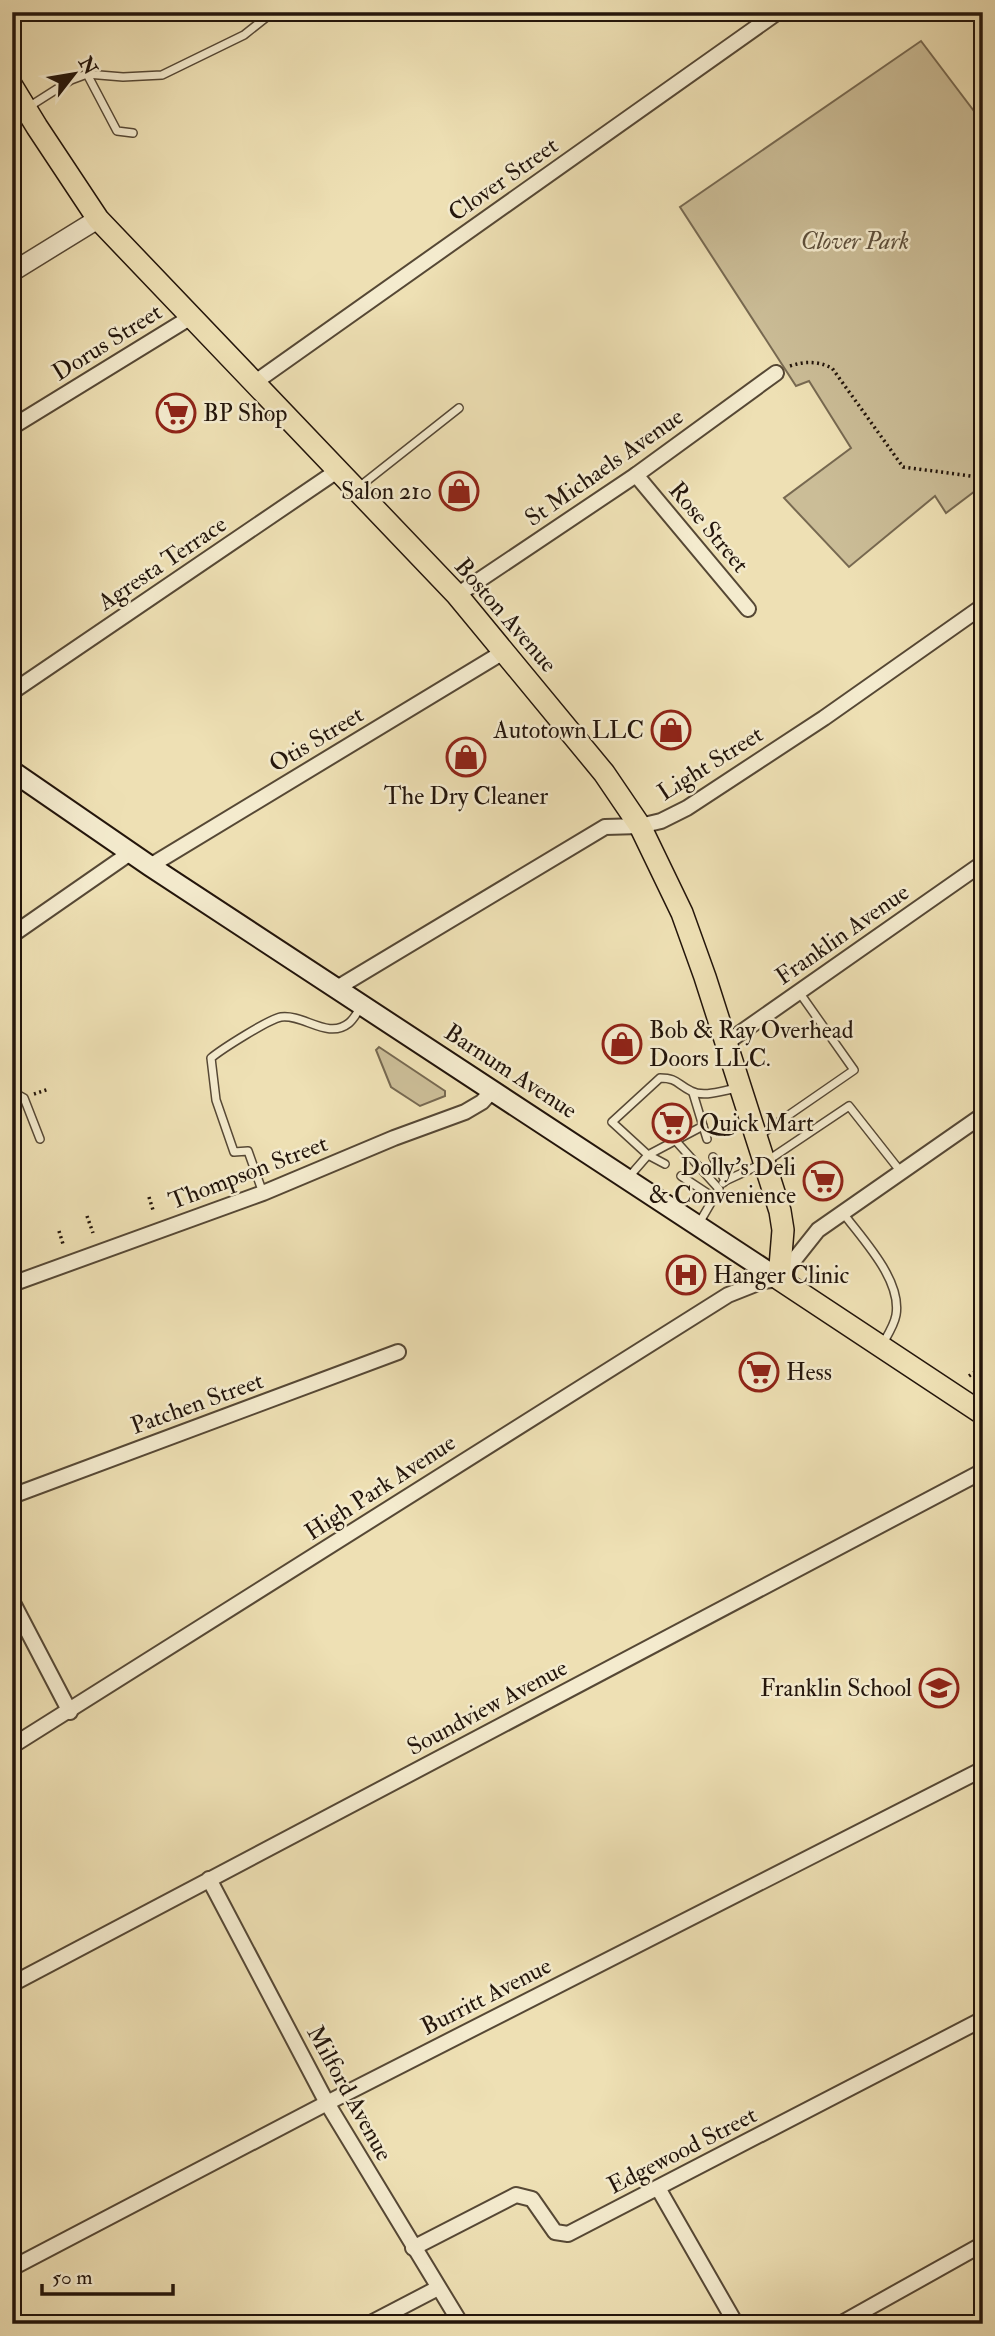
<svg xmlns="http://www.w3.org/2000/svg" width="995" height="2336" font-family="'IM FELL Double Pica',serif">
<rect width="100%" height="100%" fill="#eee0b4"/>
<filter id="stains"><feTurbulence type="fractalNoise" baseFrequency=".00286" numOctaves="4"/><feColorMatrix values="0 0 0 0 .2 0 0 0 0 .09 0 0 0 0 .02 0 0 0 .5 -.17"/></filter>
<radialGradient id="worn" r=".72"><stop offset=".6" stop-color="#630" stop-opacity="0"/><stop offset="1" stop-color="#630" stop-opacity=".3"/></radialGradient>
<!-- green -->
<g fill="#cbbd97" stroke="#776951" stroke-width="2">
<polygon points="921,41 983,123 983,485 946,513 935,496 849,567 784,498 851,448 809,381 796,386 680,207"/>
<polygon points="379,1047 445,1091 445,1096 420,1106 391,1087 376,1050"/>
</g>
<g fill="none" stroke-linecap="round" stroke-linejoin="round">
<defs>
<g id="service">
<polyline points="12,13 13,12"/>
<polyline points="87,74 117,131 133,133"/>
<polyline points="27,108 71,80 87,74 123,77 162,75 244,35 273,12"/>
<polyline points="359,487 459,408"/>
<polyline points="12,789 20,777"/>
<polyline points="693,1093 703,1126"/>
<polyline points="12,1094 15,1093 24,1098 40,1139"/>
<polyline points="760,1135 854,1070 799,992"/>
<polyline points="674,1139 719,1189 698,1225"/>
<polyline points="713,1157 725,1181 723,1183"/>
<path d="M665,1164L648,1155L612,1122L660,1078C677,1078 677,1084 691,1091C704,1098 724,1090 738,1088"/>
<polyline points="681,1176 713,1197"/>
<polyline points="628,1178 648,1155 703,1126 707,1139"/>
<polyline points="725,1181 764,1163 849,1106 901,1172"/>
<path d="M263,1193L248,1151L234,1152L216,1100L211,1058C222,1049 269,1019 281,1017C304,1014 328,1040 349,1023C354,1019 358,1011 362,1005"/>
<path d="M843,1213C863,1240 902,1280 896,1315C894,1326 887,1336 882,1345"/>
</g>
<g id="minor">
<polyline points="254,383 778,12"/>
<polyline points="12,427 191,317"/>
<polyline points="636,475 748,609"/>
<polyline points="457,595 636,475 776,373"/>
<polyline points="12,692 337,471"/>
<polyline points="150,866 505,651"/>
<polyline points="12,935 130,853"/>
<polyline points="337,988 605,827 640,826 661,821 687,808 824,718 983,606"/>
<polyline points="726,1043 983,863"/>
<polyline points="12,1284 263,1193 394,1138 465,1112 482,1102 493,1090"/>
<polyline points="12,1496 398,1352"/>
<polyline points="12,1601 70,1712"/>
<polyline points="12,1746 728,1295 763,1281 779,1279 818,1230 983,1115"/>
<polyline points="209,1879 327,2103 461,2324"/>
<polyline points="12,1984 983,1471"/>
<polyline points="658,2188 736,2324"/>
<polyline points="413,2248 516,2195 532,2199 555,2232 568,2234 983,2019"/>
<polyline points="12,2268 327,2103 983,1769"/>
<polyline points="369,2324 438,2288"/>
<polyline points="840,2324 983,2244"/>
</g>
<polyline id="tertiary" points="12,272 98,219"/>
<polyline id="secondary" points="12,771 150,866 779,1279"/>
<polyline id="primary" points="12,86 37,127 98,219 457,595 604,773 640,826 682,913 705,977 780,1211 783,1230 779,1279 983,1414"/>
</defs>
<!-- service casing -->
<use href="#service" stroke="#564835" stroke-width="10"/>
<!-- minor casing -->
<use href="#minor" stroke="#564835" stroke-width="18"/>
<!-- tertiary casing -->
<use href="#tertiary" stroke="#564835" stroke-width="21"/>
<!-- secondary casing -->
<use href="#secondary" stroke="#23150b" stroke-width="23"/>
<!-- primary casing -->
<use href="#primary" stroke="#23150b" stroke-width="24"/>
<!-- path -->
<g stroke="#23150b" stroke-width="3.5" stroke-dasharray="2 3.5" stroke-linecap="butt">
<path d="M790,366C805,361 818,361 832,368L903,467L971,476L983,471"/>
<polyline points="34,1094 49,1089"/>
<polyline points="149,1197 153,1210"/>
<polyline points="87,1216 93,1233"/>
<polyline points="59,1231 63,1244"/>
<polyline points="12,1247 18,1261"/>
<polyline points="969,1376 983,1366"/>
</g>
<!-- service -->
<use href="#service" stroke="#f4ebce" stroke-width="7"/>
<!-- minor -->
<use href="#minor" stroke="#f4ebce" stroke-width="14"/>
<!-- tertiary -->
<use href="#tertiary" stroke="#f4ebce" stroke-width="18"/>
<!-- secondary -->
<use href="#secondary" stroke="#f4ebce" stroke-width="19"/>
<!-- primary -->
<use href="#primary" stroke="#eee0b4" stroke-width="21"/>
</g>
<!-- icons -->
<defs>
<symbol id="supermarket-ring" viewBox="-11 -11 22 22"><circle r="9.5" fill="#f4ebce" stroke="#8f2418" stroke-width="1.5"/><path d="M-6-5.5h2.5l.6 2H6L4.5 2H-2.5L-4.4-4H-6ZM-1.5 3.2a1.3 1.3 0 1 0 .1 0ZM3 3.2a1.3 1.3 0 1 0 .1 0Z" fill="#8f2418"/></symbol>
<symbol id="shop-ring" viewBox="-11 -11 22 22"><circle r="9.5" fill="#f4ebce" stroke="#8f2418" stroke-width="1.5"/><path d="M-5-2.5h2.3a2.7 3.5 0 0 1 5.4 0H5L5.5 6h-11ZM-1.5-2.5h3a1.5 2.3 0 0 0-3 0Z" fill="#8f2418"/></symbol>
<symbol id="hospital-ring" viewBox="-11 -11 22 22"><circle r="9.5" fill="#f4ebce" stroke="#8f2418" stroke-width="1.5"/><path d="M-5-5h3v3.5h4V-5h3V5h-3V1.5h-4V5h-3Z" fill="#8f2418"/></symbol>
<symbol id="school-ring" viewBox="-11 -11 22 22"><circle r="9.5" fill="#f4ebce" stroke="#8f2418" stroke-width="1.5"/><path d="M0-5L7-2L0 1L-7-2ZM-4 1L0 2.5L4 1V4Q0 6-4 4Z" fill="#8f2418"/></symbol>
</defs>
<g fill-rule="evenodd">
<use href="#supermarket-ring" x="154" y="391" width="44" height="44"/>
<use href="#shop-ring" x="437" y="469" width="44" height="44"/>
<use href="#shop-ring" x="649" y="708" width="44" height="44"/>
<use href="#shop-ring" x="444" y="735" width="44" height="44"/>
<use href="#shop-ring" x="600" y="1022" width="44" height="44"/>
<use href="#supermarket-ring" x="650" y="1101" width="44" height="44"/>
<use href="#supermarket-ring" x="801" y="1159" width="44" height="44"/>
<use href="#hospital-ring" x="664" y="1253" width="44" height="44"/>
<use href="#supermarket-ring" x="737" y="1350" width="44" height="44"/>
<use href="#school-ring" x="917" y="1666" width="44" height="44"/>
</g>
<g text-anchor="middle" stroke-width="5" stroke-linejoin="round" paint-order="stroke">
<!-- street labels -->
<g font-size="24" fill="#23150b" stroke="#f4ebce">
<text transform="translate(503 179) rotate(-35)" y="8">Clover Street</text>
<text transform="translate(107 342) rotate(-32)" y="8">Dorus Street</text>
<text transform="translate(604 467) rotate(-35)" y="8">St Michaels Avenue</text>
<text transform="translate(709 527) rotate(50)" y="8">Rose Street</text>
<text transform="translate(162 563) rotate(-34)" y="8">Agresta Terrace</text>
<text transform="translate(506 615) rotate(49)" y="8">Boston Avenue</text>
<text transform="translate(316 739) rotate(-31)" y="8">Otis Street</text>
<text transform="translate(710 763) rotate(-32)" y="8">Light Street</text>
<text transform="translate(842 934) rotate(-35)" y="8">Franklin Avenue</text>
<text transform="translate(511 1071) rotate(33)" y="8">Barnum Avenue</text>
<text transform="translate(248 1172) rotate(-21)" y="8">Thompson Street</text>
<text transform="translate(197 1403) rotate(-20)" y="8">Patchen Street</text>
<text transform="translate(380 1487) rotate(-33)" y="8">High Park Avenue</text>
<text transform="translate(487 1707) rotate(-28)" y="8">Soundview Avenue</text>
<text transform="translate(486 1996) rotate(-27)" y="8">Burritt Avenue</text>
<text transform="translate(350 2093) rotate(61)" y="8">Milford Avenue</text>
<text transform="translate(682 2150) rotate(-27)" y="8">Edgewood Street</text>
</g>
<!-- park labels -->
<g font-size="24" font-style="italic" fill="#5e503c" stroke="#f4ebce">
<text x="855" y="249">Clover Park</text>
</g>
<!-- poi labels -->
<g font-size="24" fill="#23150b" stroke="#f4ebce" text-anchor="start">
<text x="203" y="421">BP Shop</text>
<text x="432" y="499" text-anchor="end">Salon 210</text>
<text x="644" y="738" text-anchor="end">Autotown LLC</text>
<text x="466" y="804" text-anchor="middle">The Dry Cleaner</text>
<text x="649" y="1038">Bob &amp; Ray Overhead<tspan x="649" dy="28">Doors LLC.</tspan></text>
<text x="699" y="1131">Quick Mart</text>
<text x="796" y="1175" text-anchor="end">Dolly's Deli<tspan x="796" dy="28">&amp; Convenience</tspan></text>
<text x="713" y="1283">Hanger Clinic</text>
<text x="786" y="1380">Hess</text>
<text x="912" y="1696" text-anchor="end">Franklin School</text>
</g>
</g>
<!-- margin -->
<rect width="995" height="2336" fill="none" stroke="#eee0b4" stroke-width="42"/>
<rect x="14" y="14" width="967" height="2308" fill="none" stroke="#23150b" stroke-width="3.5"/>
<rect x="21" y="21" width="953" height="2294" fill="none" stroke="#23150b" stroke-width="2"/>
<!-- north arrow -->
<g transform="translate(74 74) rotate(59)" stroke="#f4ebce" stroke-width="5" paint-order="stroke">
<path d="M0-5L12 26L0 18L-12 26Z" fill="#23150b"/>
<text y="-10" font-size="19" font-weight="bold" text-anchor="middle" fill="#23150b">N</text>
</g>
<!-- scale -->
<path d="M42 2284v10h131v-10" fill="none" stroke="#23150b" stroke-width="3.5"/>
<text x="52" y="2284" font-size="21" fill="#23150b" stroke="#f4ebce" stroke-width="5" paint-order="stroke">50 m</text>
<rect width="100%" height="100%" filter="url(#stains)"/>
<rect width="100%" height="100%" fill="url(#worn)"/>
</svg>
